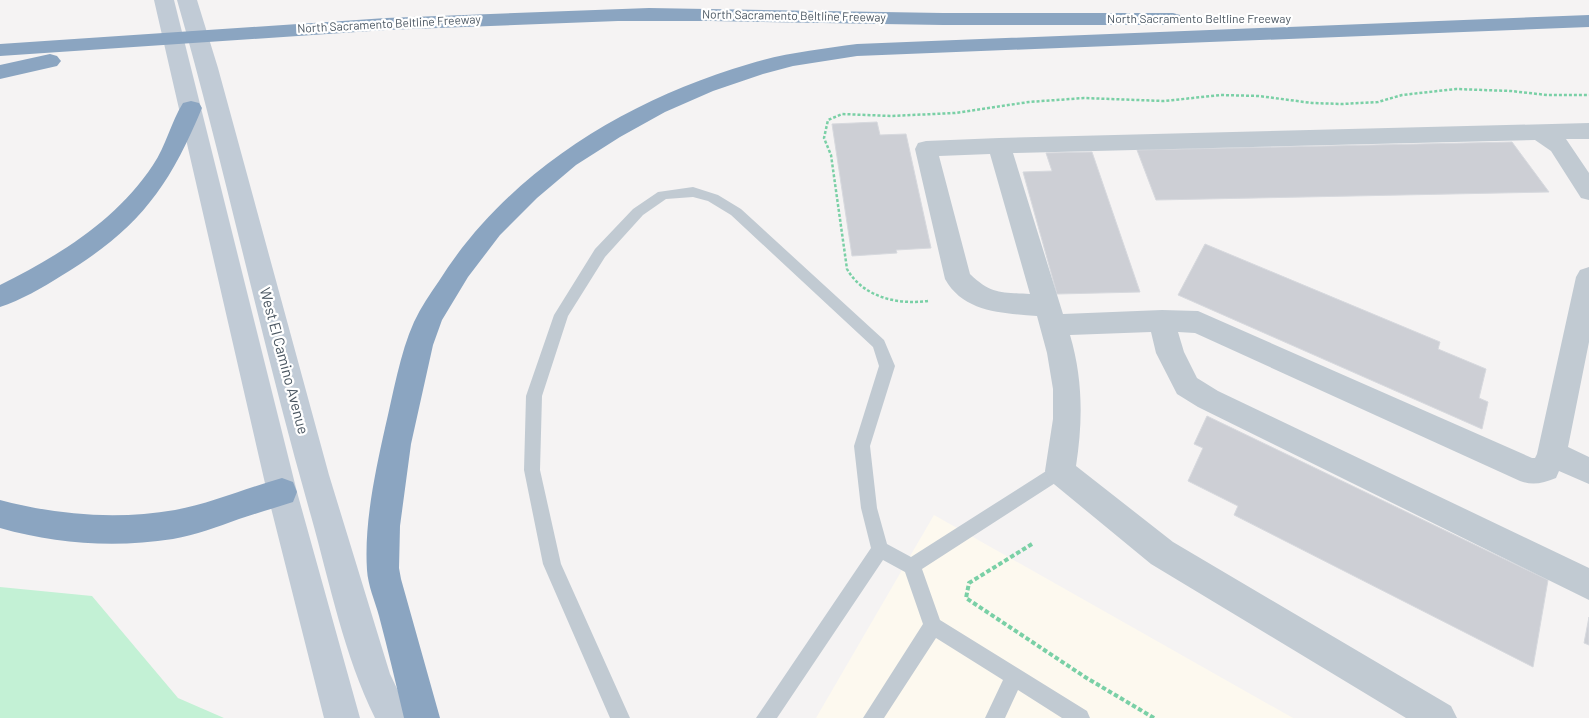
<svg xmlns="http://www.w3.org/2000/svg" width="1589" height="718" font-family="Barlow,sans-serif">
<rect width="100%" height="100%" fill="#f5f3f3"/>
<!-- commercial -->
<polygon fill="#fdf9ef" points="934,515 1293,718 816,718"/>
<!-- green -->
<polygon fill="#c3f1d5" points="0,587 92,596 178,698 224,718 0,718"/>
<!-- building -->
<g fill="#cdcfd5" stroke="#d7d9de">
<polygon points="877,122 880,135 906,134 931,248 896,250 897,253 852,256 832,124"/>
<polygon points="1512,142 1549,192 1156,200 1137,150"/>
<polygon points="1092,152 1140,292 1057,294 1023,172 1052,171 1046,153"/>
<polygon points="1205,244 1440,342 1438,349 1486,369 1479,398 1488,402 1482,429 1178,295"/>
<polygon points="1207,416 1548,580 1533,667 1234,515 1238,506 1188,481 1203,448 1194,444"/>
<polygon points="1589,617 1589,645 1584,643"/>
</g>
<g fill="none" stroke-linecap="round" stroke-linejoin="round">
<!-- path-far1 -->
<path stroke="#7ad0a6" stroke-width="2.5" stroke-dasharray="3 2" stroke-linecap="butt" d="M928,301C897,305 863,297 847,269L831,155L824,138L828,120L842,114L891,116L955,113L1029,102L1084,98L1164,101L1221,95L1259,96L1312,103L1342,104L1378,102L1402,95L1456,89L1511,91L1547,95H1589"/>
<!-- path -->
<polyline stroke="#7ad0a6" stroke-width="4" stroke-dasharray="4.5 2.5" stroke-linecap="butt" points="1032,544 969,583 966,598 1085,677 1154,718"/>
<!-- service -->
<polygon fill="#c1cad2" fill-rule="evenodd" points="693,187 718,195 741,209 884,340 895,366 870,446 877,508 887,544 911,557 1054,466 1060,464 1066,466 1068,471 1066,476 922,569 940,620 1087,711 1090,718 1062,718 1018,690 1005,718 985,718 1003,680 936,638 884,718 863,718 923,624 905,572 883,560 777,718 756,718 871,548 861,508 854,446 879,366 873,347 731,215 708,201 693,197 666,199 643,215 605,257 568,316 542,396 540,470 561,564 630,718 610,718 543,564 524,470 526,396 554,315 595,249 633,209 658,192"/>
<!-- minor -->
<path fill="#c1cad2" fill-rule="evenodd" d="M1589,123V139H1566L1589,173V200L1581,198L1551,151L1535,140L1013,153L1063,314L1162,310L1198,311L1532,458H1535L1537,454L1576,277L1580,270L1589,267V342L1568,447L1589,457V484L1559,471L1556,478C1543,483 1533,486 1520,481L1195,333L1178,332L1184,352L1197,378L1218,391L1589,568V600L1198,407L1177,394L1156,353L1151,332L1070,335C1083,379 1083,421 1076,466L1173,542L1451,706L1457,718H1406L1151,564L1049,480L1045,471L1053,419V389L1047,353L1037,316C1003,313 964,313 945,279L915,149L918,143L926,141L999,138ZM990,154L1030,294C1001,292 992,295 970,274L939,156Z"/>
<!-- secondary -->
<g fill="#c1cbd6" fill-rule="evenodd">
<polygon points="154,0 174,0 297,492 360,718 324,718 267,492"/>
<path d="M177,0H197L218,68L329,475L390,674L411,718H375C344,655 330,584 311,516C262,345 226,171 177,0Z"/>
</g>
<!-- motorway -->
<g fill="#8ba5c1" fill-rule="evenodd">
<polygon points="649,8 943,13 1173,13 1180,15 1183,19 1180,23 1173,25 943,25 711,21 618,21 386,30 0,56 0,44 386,18"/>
<path d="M1589,15V27L857,56L793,66L763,74L713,91L665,112L620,137L576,165L537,198L500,235L468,277L442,320L433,345L411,444L400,526L399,568L401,579L440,718H404C396,684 388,650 379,616C375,601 368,586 367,570C364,524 375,473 385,428C393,394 400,353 414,322C421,307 430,294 439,281C508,171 627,100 749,64C784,53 821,49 857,44Z"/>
<polygon points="50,54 57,56 61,61 57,66 0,79 0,65"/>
<path d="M191,101L199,103L202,108C168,190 137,230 61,276C42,288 21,300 0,307V285C58,256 116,221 153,165C166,146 171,122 183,103Z"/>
<path d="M282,478L293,482L297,492L293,502C275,508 257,513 239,519C217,527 196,535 173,539C115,548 56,544 0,528V500C56,515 117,520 175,510C212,503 246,488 282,478Z"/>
</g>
</g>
<g text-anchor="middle" stroke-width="4.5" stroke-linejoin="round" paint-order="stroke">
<!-- far-street labels -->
<g font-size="12" fill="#4a5661" stroke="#fff">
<text transform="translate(794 16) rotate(1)" y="4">North Sacramento Beltline Freeway</text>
<text x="1199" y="23">North Sacramento Beltline Freeway</text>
<text transform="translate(389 24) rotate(-3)" y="4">North Sacramento Beltline Freeway</text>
</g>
<!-- street labels -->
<g font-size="15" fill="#4a5661" stroke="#fff">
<text transform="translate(284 361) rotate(75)" y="5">West El Camino Avenue</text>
</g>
</g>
</svg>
